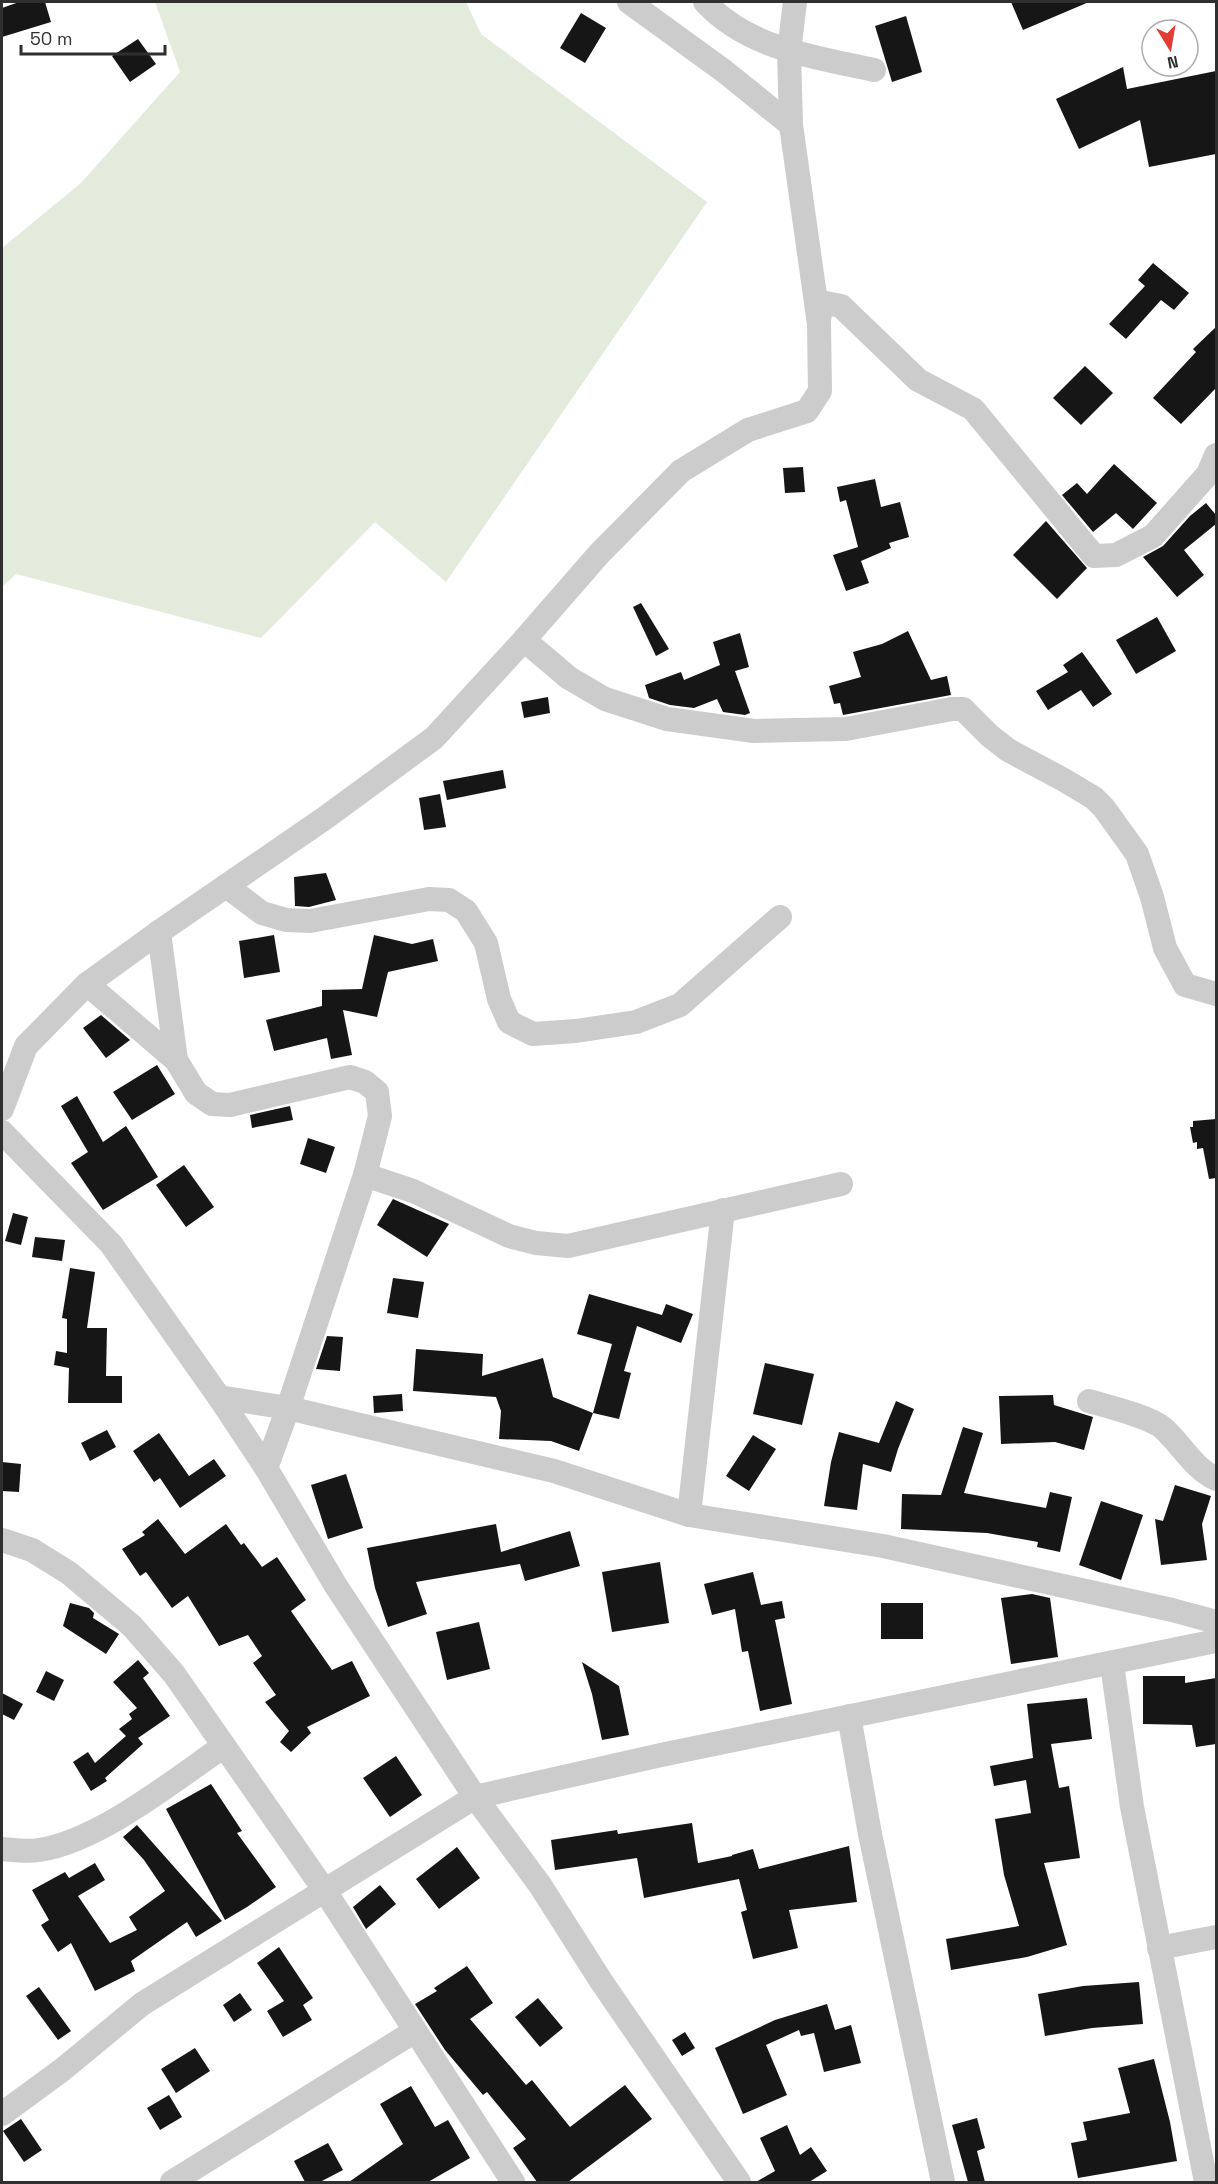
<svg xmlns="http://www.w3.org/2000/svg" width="1218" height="2184" font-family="'Space Grotesk',sans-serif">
<rect width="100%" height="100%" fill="#fff"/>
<!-- green -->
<polygon fill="#e3ebdd" points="155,2 466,2 481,34 707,202 446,582 375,522 261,638 16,574 2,587 2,248 81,183 180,72"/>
<!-- building -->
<g fill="#161616">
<polygon points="19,2 45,2 51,22 2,37 2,8"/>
<polygon points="1011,2 1089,2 1023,30"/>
<polygon points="581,13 606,28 585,63 560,48"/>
<polygon points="906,16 922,72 892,82 875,26"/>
<polygon points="138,39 156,64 130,82 112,56"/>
<polygon points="1123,67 1127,89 1216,71 1216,154 1149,167 1140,120 1079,149 1056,99"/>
<polygon points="1153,263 1189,293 1174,310 1161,300 1126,339 1109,324 1145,286 1138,280"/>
<polygon points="1216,327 1216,388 1181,424 1153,398 1196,352 1193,349"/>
<polygon points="1085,366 1113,393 1081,425 1053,398"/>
<polygon points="1114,464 1157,503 1133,529 1116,513 1093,532 1062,495 1077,483 1087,494"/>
<polygon points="803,467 805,492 785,493 783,468"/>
<polygon points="875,479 881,507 900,502 909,537 889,543 891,548 861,561 869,583 846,591 833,555 858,547 846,500 840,502 837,487"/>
<polygon points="1206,503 1216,515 1216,524 1184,550 1204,575 1177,597 1143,557 1163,546 1190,516"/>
<polygon points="1046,521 1087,568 1057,599 1013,555"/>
<polygon points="641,603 669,649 656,656 633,607"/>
<polygon points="1157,617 1176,651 1136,674 1116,640"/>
<polygon points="908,631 931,680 947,676 951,695 843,715 840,703 834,704 829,686 861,677 853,652 882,644"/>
<polygon points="740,633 749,667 735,671 750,713 745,715 723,712 717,699 694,708 670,705 649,698 645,685 681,672 684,680 720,665 713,642"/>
<polygon points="1082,652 1112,694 1093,707 1081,690 1048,710 1036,691 1068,672 1063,665"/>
<polygon points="548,697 550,713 524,718 521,702"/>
<polygon points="503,770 506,788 447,800 443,781"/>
<polygon points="440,794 446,827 424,830 419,798"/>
<polygon points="326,873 336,900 309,907 295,906 294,877"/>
<polygon points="274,935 280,972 244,978 239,941"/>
<polygon points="374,935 412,944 433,939 438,961 388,972 377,1017 343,1010 352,1055 331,1059 327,1038 274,1051 266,1020 322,1006 322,990 362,989"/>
<polygon points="101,1015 130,1040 106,1058 83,1028"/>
<polygon points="157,1065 175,1094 132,1120 113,1092"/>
<polygon points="77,1096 103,1142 126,1126 158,1177 103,1210 71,1163 88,1152 61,1106"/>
<polygon points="290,1106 293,1120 252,1128 250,1115"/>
<polygon points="1216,1119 1216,1178 1209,1179 1203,1148 1197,1149 1197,1142 1193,1143 1190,1127 1193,1127 1193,1121"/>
<polygon points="308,1138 335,1147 326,1173 300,1164"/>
<polygon points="184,1165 214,1207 186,1227 156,1185"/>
<polygon points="393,1199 449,1224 427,1257 377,1225"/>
<polygon points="13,1213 28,1217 21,1245 5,1241"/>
<polygon points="35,1237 65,1240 62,1261 32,1257"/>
<polygon points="70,1268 95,1272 87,1328 107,1328 106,1376 122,1376 122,1403 68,1403 69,1368 54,1365 56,1351 67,1353 67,1319 62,1318"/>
<polygon points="393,1278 424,1282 418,1318 387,1313"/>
<polygon points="589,1294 662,1315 666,1304 693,1314 681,1343 637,1326 624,1371 631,1373 619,1419 593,1413 612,1344 577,1334"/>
<polygon points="327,1336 343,1337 340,1371 316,1369"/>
<polygon points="416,1349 483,1354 482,1376 543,1358 553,1397 593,1413 579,1451 551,1441 499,1439 501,1411 496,1397 413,1391"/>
<polygon points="765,1363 814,1374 802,1425 753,1414"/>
<polygon points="402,1394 403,1411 374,1413 373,1396"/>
<polygon points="1053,1395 1054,1405 1093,1417 1084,1450 1055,1442 1001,1444 999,1396"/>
<polygon points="896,1401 914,1409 898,1449 891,1472 863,1464 857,1510 824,1506 831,1462 839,1432 879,1443"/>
<polygon points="963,1427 983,1433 964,1493 1046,1508 1050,1492 1072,1497 1060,1552 1037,1547 1038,1542 987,1533 901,1529 902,1494 941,1495"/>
<polygon points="107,1430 116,1447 90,1461 81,1443"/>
<polygon points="159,1433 189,1476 214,1459 226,1476 180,1508 160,1478 154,1482 133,1451"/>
<polygon points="753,1435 776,1449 749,1491 726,1476"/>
<polygon points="2,1462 21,1464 19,1492 2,1491"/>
<polygon points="346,1474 363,1528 328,1539 311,1485"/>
<polygon points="1175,1485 1211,1496 1202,1524 1207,1560 1161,1565 1155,1519 1163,1521"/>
<polygon points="1101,1501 1143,1515 1121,1580 1079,1565"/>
<polygon points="158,1519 185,1554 226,1524 241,1545 244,1543 262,1567 277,1557 306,1600 291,1611 332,1670 352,1661 370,1696 307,1727 311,1733 291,1752 280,1742 289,1731 265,1702 276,1695 253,1663 262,1656 248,1635 219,1646 188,1596 172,1608 146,1572 140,1576 122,1549 145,1535 142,1532"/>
<polygon points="496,1524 501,1552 570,1531 580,1566 525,1581 520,1564 416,1582 427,1614 388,1627 375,1588 367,1548"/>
<polygon points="660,1562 669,1623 612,1632 602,1572"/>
<polygon points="753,1572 761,1605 782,1601 785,1618 775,1620 792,1704 760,1711 748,1651 742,1652 735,1609 712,1615 704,1584"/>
<polygon points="1032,1594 1050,1598 1058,1657 1011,1664 1001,1598"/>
<polygon points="70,1603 89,1608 94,1613 93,1618 119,1634 106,1654 63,1626"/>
<rect x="881" y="1603" width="42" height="36"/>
<polygon points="479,1622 490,1669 447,1680 436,1632"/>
<polygon points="138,1660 149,1673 143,1678 170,1716 138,1738 143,1744 105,1778 107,1781 91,1791 73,1762 88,1752 95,1763 126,1736 119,1729 132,1719 129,1714 137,1708 113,1682"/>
<polygon points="582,1662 619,1686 629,1735 602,1740 592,1694"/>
<polygon points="46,1671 64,1680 54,1701 36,1692"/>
<polygon points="1143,1676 1185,1676 1185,1683 1216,1678 1216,1744 1196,1747 1192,1725 1143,1724"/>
<polygon points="2,1693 23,1704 14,1720 2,1714"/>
<polygon points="1087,1698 1092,1739 1051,1744 1059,1788 1069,1786 1080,1858 1044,1863 1067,1945 1027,1957 951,1970 946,1939 1019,1926 1004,1875 995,1819 1031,1813 1026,1780 994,1786 990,1766 1033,1758 1027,1704"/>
<polygon points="396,1756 422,1795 390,1817 363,1778"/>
<polygon points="211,1784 242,1831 237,1833 276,1887 247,1907 225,1920 166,1809"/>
<polygon points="692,1823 698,1863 732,1856 732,1855 753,1849 759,1869 849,1846 857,1902 789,1910 798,1948 753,1959 741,1912 747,1910 739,1879 644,1898 637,1858 555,1870 551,1840 617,1830 618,1834"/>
<polygon points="137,1825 222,1921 196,1937 187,1922 131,1961 135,1971 95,1991 71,1943 58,1952 41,1925 49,1920 32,1890 65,1872 69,1878 95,1863 105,1880 78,1896 110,1943 137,1930 129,1917 165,1891 144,1860 123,1837"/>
<polygon points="457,1847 480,1878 439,1909 416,1879"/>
<polygon points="380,1885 396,1904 366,1929 353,1907"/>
<polygon points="279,1947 313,1998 303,2005 312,2020 283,2037 267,2011 284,2001 257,1963"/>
<polygon points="467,1966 493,2003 470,2019 526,2085 532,2080 570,2127 625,2085 652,2119 568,2182 537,2182 513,2148 526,2139 487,2092 483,2095 445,2050 415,2004 437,1991 434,1988"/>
<polygon points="1139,1982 1143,2024 1092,2028 1045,2036 1038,1994 1083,1986"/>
<polygon points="39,1987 71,2031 58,2040 26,1996"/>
<polygon points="240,1993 252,2010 234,2022 223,2005"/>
<polygon points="538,1998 563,2028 540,2047 515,2017"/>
<polygon points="827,2004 835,2030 851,2025 861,2063 824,2072 814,2033 801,2036 799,2030 766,2045 787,2095 743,2114 715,2048 775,2020"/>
<polygon points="685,2032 695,2048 682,2056 672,2040"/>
<polygon points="195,2048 210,2071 176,2093 161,2069"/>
<polygon points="1154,2059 1170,2122 1177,2161 1078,2178 1071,2143 1087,2140 1083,2122 1130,2113 1118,2068"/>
<polygon points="411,2086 435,2127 448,2120 470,2158 428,2182 349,2182 403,2144 380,2104"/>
<polygon points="169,2095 182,2117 160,2130 147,2108"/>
<polygon points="977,2118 985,2148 977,2151 985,2182 968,2182 952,2125"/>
<polygon points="21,2119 42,2150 24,2162 3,2131"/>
<polygon points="787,2125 800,2155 811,2147 827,2171 809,2182 756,2182 775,2171 760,2138"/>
<polygon points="328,2143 343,2170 320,2182 305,2182 294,2161"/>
</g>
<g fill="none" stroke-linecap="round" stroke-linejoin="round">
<!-- minor -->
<g stroke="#ccc" stroke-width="24">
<polyline points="629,2 724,71 791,125"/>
<path d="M705,2C748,49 815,57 874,70"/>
<polyline points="819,321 821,302 841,306 918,380 973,409 1094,556 1116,555 1153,536 1208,474 1216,455"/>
<polyline points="524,640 569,678 605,699 667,719 754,731 846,729 952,709 963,709 990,736 1008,750 1064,780 1094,798 1104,808 1137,854 1152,897 1165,948 1185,985 1216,994"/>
<polyline points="226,886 262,913 286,920 310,921 429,899 449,900 466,911 486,943 499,999 509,1022 533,1034 576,1031 636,1022 680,1005 780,917"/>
<polyline points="159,932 176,1060"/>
<polyline points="87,984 176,1060 196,1093 212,1104 230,1105 350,1077 365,1082 377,1092 380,1116 365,1175 288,1408 266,1468"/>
<polyline points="2,1109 26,1046 87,984 159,932 325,818 434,738 524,640 599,554 681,471 748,430 807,411 820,391 819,324 791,125 789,51 795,2"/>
<polyline points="2,1132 111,1244 219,1397 266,1468 336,1586 475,1797 540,1885 601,1981 739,2182"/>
<polyline points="365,1175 413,1191 509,1236 536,1243 568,1246 841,1184"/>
<polyline points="219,1397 288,1408 554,1471 689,1515 883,1546 1172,1610 1216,1622"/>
<path d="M1089,1401C1109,1407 1148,1416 1163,1428C1182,1445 1193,1468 1216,1479"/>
<polyline points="689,1515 723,1210"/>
<polyline points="2,1540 32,1550 69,1573 132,1626 174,1674 325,1891 513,2182"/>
<polyline points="1112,1664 1132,1807 1206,2182"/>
<polyline points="849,1716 870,1834 943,2182"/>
<path d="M2,1849C13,1850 27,1852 39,1850C99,1841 173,1781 224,1746"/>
<polyline points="1159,1948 1216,1937"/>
<polyline points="2,2114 62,2070 142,2004 475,1797 661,1755 1216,1641"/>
<polyline points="172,2182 415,2031"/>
</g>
</g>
<!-- border -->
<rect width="1218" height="2184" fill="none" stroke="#2f2f2f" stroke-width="6"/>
<!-- north arrow -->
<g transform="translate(1170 48) rotate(169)"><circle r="28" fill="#ffffff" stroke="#acacac" stroke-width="1.5"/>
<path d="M0-4.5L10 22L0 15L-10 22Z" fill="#e13c35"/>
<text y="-9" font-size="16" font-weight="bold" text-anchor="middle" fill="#2f2f2f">N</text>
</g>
<!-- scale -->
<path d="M21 45v9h144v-9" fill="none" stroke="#2f2f2f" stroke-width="3"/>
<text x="30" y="45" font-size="18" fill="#2f2f2f" stroke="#ffffff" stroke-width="4.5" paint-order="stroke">50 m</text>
</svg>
